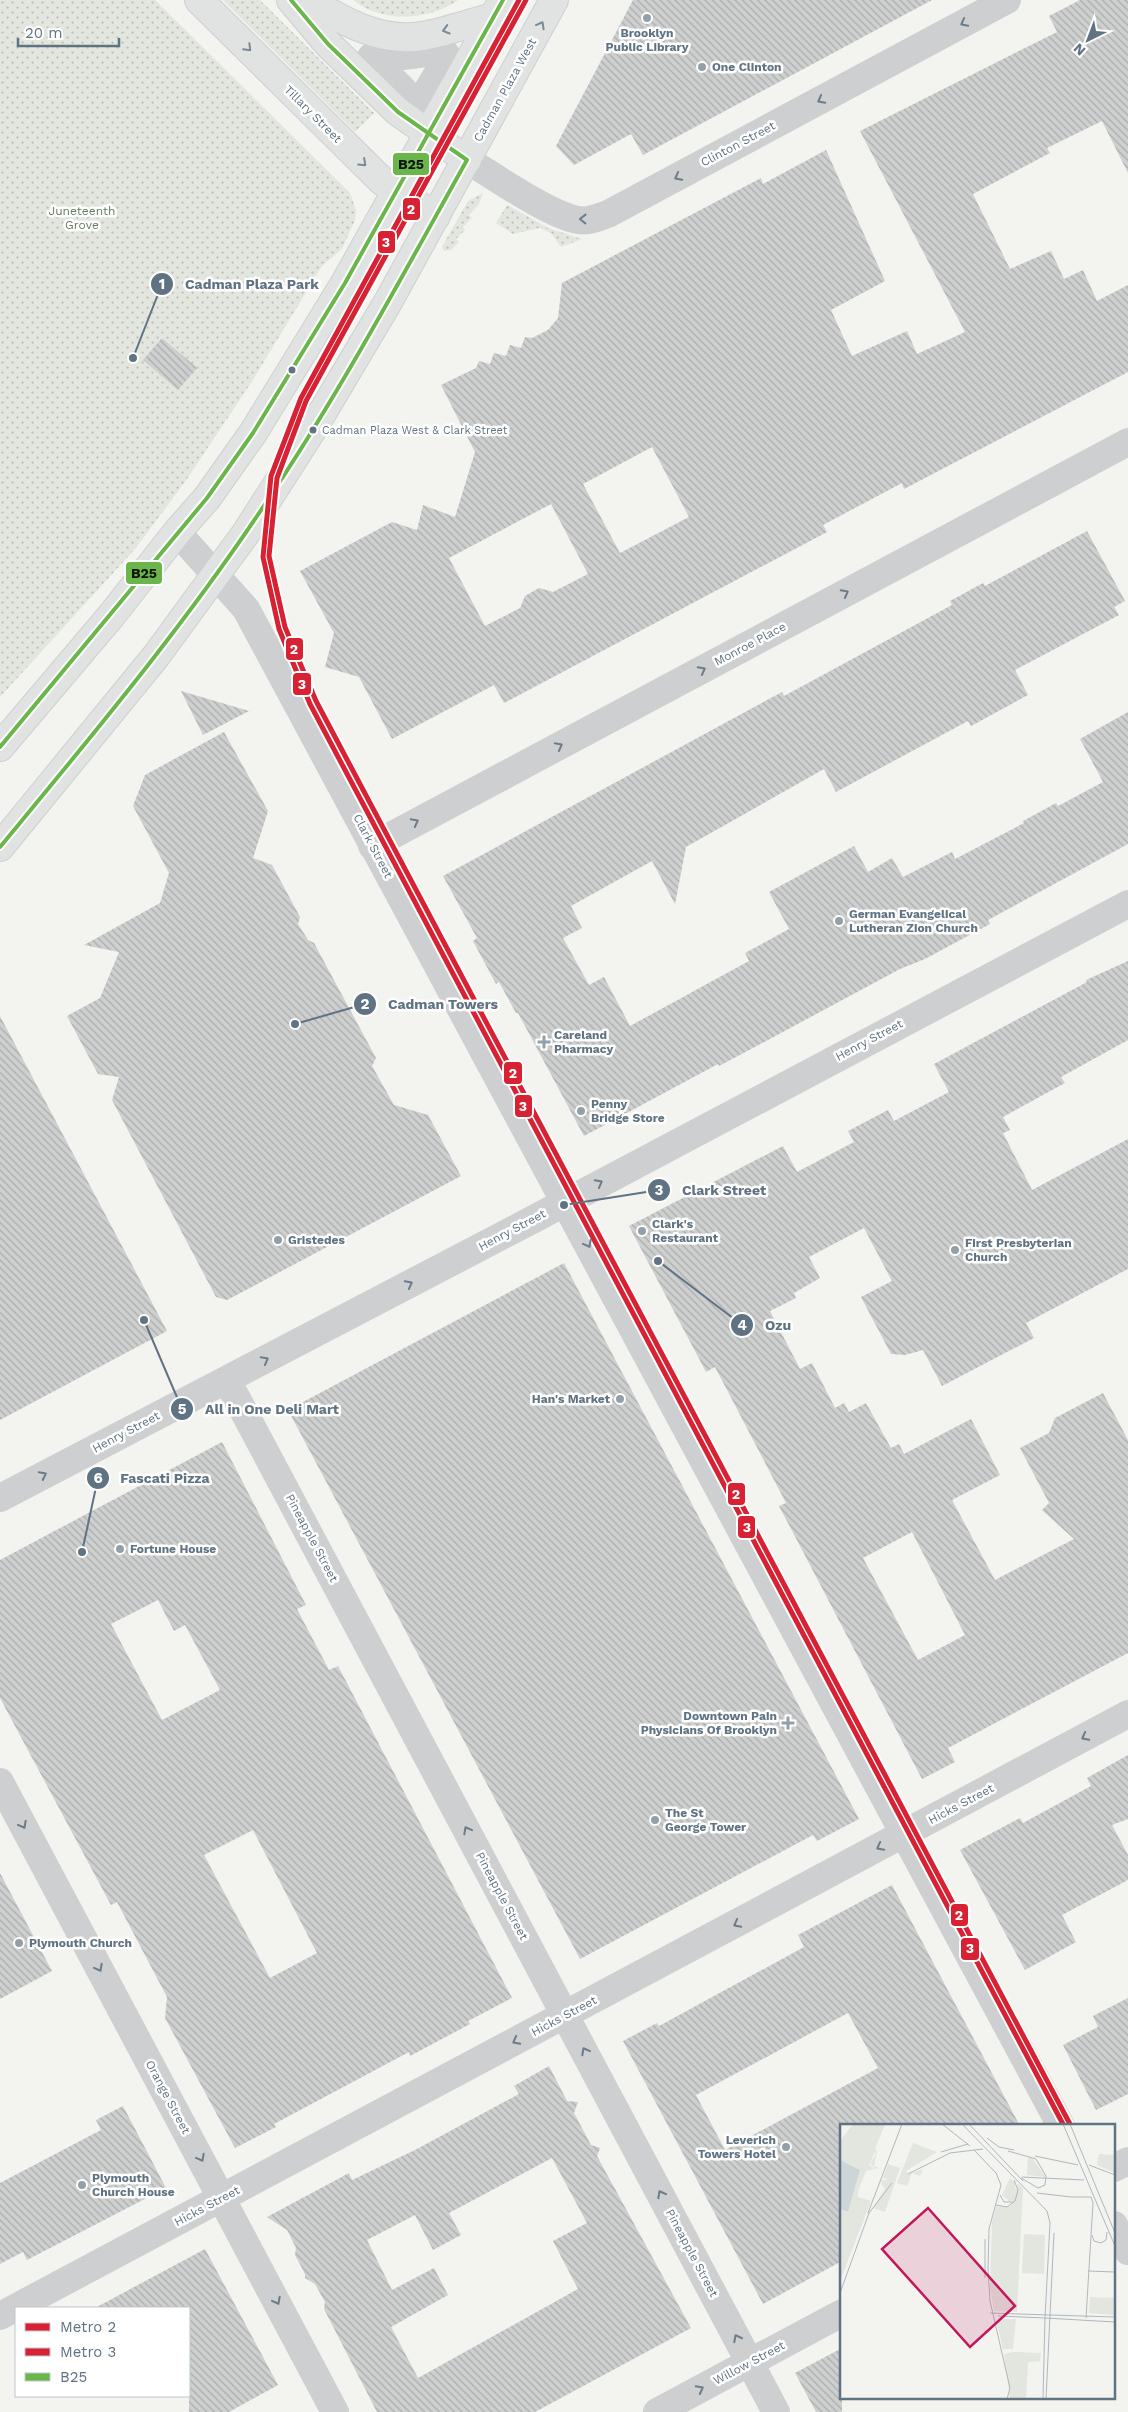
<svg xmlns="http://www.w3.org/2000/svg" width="1128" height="2412" font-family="'Work Sans',sans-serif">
<defs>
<pattern id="park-dots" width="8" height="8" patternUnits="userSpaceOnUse" patternTransform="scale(1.25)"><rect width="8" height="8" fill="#e2e6de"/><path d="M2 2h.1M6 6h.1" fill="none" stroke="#bbbfb9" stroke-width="1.8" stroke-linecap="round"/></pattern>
<pattern id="building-back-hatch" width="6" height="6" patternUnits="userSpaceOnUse" patternTransform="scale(1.25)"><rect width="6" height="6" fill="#cecfcf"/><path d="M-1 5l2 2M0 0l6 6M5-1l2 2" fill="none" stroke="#abacad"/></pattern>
</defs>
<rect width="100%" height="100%" fill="#f3f3f0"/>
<!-- park -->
<g fill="url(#park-dots)">
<polygon points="0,0 155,0 350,193 356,210 355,220 342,249 322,266 251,383 187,479 135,549 0,697"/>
<polygon points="223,0 260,0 374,113 355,132"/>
<path d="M353,0H458C429,21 381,23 353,0Z"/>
<polygon points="483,193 479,204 469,215 472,218 463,227 465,230 456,239 459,242 451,250 444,251 442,247 468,201"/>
<polygon points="507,205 548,228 582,239 561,247 552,234 540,228 513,234 496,223"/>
</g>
<!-- building -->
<g fill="url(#building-back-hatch)" fill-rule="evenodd">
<polygon points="633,0 932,0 643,155 631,134 574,165 556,146"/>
<path d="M1080,0H1128V173L1102,121L1047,148L1050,153L973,194L1010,269L1051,251L1064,279L1083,270L1097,301L1128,285V372L904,489L902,483L823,525L827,532L504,703L494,685L392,739L359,677L325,667L334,633L300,571L392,522L417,530L423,505L455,517L475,452L441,385L476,368L479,361L490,364L494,353L506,356L510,345L521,348L525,337L532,338L548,330L558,318L562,283L761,178L763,184L826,150L885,281L831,310L852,356L907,331L917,354L965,332L860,131L1057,32L1049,16ZM652,447L689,517L620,553L583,484ZM551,504L588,574L553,592L539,588L525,596L520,608L485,626L449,558Z"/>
<polygon points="162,338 197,368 178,390 143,360"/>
<polygon points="1087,531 1125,601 1114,607 1119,615 1015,670 1028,695 971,726 968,721 836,792 824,769 686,847 675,904 652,861 571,906 582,928 563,938 589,985 604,977 630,1026 749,961 745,953 789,929 769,892 854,846 868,872 892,858 903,877 952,852 955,859 1024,823 1023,821 1056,803 1058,806 1103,782 1080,739 1128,712 1128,844 988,920 990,924 925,959 900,969 753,1048 719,1066 718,1064 584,1136 518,1013 516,1013 499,982 496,984 473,941 477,938 443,876 782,692 784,696 952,605 950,601 983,583 985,586"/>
<polygon points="181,691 249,711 203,735"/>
<polygon points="224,732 268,811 253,858 272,865 300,917 298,924 308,940 314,943 376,1058 372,1066 394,1105 428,1115 461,1176 227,1300 216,1297 112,1100 119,1077 98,1074 67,1016 100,998 119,952 84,945 160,903 169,873 133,806 145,775"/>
<path d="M1128,961V1040L1061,1077L1065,1083L1003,1117L1010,1130L1003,1133L1032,1190L1128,1139V1269L1026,1323L1034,1338L942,1386L923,1350L905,1355L891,1354L861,1297L892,1281L864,1228L809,1257L820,1278L794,1293L796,1298L770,1311L800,1369L812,1363L835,1408L844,1403L849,1412L866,1403L891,1448L899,1444L904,1454L971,1419L1000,1475L952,1500L995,1580L1074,1539L1042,1510L1049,1503L1020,1448L1049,1433L1055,1418L1103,1393L1128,1440V1653L948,1748L955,1762L922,1779L779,1506L786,1503L715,1367L706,1372L629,1226L783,1146L797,1172L854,1142L848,1131L888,1110L894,1121L949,1092L934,1064L1087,982L1086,980ZM912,1532L965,1635L918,1660L863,1558Z"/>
<polygon points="0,1016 167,1331 0,1420"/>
<polygon points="564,1263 859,1819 817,1841 813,1835 580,1959 288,1410"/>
<path d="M222,1442L306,1605L297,1609L329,1670L338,1666L512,1998L468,2021L470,2024L410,2056L409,2052L274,2124L276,2127L235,2148L165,2018L167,1997L117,1902L111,1905L0,1698V1560ZM158,1600L174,1631L185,1625L220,1690L162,1720L111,1624ZM253,1830L317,1953L270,1978L204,1855Z"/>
<polygon points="1128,1755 1128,1819 1112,1825 1128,1855 1128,1880 1062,1915 1076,1942 1025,1970 960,1850 1020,1818 1023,1823 1091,1786 1087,1778"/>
<polygon points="0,1873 52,1971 0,1999"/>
<path d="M892,1885L1020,2126H842V2261L763,2304L623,2041L657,2023L659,2026L804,1947L798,1935ZM848,2013L878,2068L725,2150L696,2095Z"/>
<polygon points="1128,1998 1128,2094 1096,2110 1063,2045 1098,2027 1093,2016"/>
<path d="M549,2066L567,2101L578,2102L574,2113L591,2145L600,2148L597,2156L691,2328L535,2412H377L324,2309L325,2302L315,2284L305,2278V2274L295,2255L296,2248L287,2230L267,2217L349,2173L352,2180L415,2150L519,2094L514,2086ZM552,2158L587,2223L553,2241L578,2289L418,2378L391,2327L448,2295L434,2268L392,2290L367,2240L415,2215L433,2250L461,2235L449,2213Z"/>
<polygon points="123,2106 166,2188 27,2260 23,2252 0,2264 0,2183 101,2130 96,2120"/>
<polygon points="205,2249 278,2385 229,2412 189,2412 189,2308 95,2308"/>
<polygon points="842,2348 842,2412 816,2412 795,2373"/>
</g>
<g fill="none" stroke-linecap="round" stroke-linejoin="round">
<defs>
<g id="major">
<polyline points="199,0 381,180 396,192 436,216"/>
<polyline points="291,0 328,44 398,112 467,160"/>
<path d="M309,0C342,21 381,43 422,36C446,32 470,23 493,17"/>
<polyline points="0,747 111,616 177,532 207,498 253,433 345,283 503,0"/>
<polyline points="0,847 156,656 246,533 312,430 388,302 554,0"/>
</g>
</defs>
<!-- major casing -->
<use href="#major" stroke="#ced0d0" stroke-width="30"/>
<!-- minor -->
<g stroke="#cecfd0" stroke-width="28">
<polygon points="442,51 446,54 447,58 420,103 416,103 371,57 377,54 403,56"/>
<path d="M467,160C494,176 549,215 578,220C588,222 599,217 608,214L1007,0"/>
<polyline points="177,532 246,609 1061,2126"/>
<polyline points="372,846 1128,442"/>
<polyline points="227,1380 776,2412"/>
<polyline points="0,1498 532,1220 1128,904"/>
<polyline points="0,1782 335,2412"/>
<polyline points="1114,2168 1128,2161"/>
<polyline points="1114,2225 1128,2251"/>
<polyline points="0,2316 1128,1714"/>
<polyline points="657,2412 842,2313"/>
</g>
<!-- major -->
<use href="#major" stroke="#e1e2e2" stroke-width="28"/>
<defs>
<g id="bus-1">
<polyline points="0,747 207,498 253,433 345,283 503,0"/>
<path d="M0,847C96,731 193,615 275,489C345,383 405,271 467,160L398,112L328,44L291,0"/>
</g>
</defs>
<!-- bus-1 casing -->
<use href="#bus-1" stroke="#fff" stroke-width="8"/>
<!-- bus-1 -->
<use href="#bus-1" stroke="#6bb64b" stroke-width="4"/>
<defs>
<polyline id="metro-1" points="526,0 306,401 277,478 269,556 285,627 316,701 1071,2126"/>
<polyline id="metro-2" points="519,0 301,398 271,476 263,557 279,629 310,704 1064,2126"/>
</defs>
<!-- metro-1 casing -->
<use href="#metro-1" stroke="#fff" stroke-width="9"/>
<!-- metro-2 casing -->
<use href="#metro-2" stroke="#fff" stroke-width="9"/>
<!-- metro-1 -->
<use href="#metro-1" stroke="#d82233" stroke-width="5"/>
<!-- metro-2 -->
<use href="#metro-2" stroke="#d82233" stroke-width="5"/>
</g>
<!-- one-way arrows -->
<defs><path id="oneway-chevron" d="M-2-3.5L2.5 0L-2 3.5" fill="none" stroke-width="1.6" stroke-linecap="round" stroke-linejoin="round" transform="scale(1.25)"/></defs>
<g stroke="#6b7c8b">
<use href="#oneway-chevron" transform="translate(964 23) rotate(152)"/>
<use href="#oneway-chevron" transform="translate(821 100) rotate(152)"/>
<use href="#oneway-chevron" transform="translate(678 177) rotate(152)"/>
<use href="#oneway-chevron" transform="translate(583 219) rotate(-179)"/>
<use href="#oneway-chevron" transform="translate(845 593) rotate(-28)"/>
<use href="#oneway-chevron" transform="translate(702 670) rotate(-28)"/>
<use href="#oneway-chevron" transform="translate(559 746) rotate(-28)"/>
<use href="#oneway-chevron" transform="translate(415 822) rotate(-28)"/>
<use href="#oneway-chevron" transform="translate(599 1183) rotate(-28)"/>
<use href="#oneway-chevron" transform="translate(588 1244) rotate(62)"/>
<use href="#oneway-chevron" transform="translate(409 1284) rotate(-28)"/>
<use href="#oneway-chevron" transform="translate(265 1360) rotate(-28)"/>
<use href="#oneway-chevron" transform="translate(43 1475) rotate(-27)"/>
<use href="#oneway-chevron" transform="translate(1085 1737) rotate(152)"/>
<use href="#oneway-chevron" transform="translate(23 1825) rotate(62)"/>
<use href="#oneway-chevron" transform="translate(467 1830) rotate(-118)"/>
<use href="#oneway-chevron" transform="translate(880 1847) rotate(152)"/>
<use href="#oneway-chevron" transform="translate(737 1924) rotate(152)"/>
<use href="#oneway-chevron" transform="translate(99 1968) rotate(62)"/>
<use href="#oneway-chevron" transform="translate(516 2041) rotate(152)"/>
<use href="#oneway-chevron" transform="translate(585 2051) rotate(-118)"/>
<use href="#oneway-chevron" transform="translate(201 2158) rotate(62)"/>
<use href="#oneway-chevron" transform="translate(661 2194) rotate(-118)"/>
<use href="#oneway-chevron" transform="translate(277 2301) rotate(62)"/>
<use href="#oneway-chevron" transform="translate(737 2338) rotate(-117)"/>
<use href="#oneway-chevron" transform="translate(700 2389) rotate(-28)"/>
</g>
<g stroke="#7a8996">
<use href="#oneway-chevron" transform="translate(541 25) rotate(-61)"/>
<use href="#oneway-chevron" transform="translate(446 30) rotate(164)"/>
<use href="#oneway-chevron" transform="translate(248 48) rotate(45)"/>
<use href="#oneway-chevron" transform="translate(363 163) rotate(43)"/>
</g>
<!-- markers -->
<g fill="#93a0a9" stroke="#fff" stroke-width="2">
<circle cx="647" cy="18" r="5"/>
<circle cx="702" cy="67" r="5"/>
<circle cx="839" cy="921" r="5"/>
<path d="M541.5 1034.5h5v5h5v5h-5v5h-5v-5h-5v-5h5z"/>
<circle cx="581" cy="1111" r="5"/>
<circle cx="642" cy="1231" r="5"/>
<circle cx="278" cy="1240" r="5"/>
<circle cx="955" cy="1250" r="5"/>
<circle cx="620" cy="1399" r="5"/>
<circle cx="120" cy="1549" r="5"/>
<path d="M785.5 1715.5h5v5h5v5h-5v5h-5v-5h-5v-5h5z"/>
<circle cx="655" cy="1820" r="5"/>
<circle cx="19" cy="1943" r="5"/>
<circle cx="786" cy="2147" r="5"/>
<circle cx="82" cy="2185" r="5"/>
</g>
<g fill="#607383" stroke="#fff" stroke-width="2">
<circle cx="292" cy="370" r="4.5"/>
<circle cx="313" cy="430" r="4.5"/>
</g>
<g text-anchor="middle" stroke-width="5" stroke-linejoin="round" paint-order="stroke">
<!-- bus labels -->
<g font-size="11" fill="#607383" stroke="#fff" text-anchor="start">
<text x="322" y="434">Cadman Plaza West &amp; Clark Street</text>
</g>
<!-- poi labels -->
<g font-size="12" font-weight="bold" fill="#607383" stroke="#fff" text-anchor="start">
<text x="647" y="37" text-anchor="middle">Brooklyn<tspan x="647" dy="14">Public Library</tspan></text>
<text x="712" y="71">One Clinton</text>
<text x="849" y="918">German Evangelical<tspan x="849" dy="14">Lutheran Zion Church</tspan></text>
<text x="554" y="1039">Careland<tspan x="554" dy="14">Pharmacy</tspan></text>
<text x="591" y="1108">Penny<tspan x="591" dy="14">Bridge Store</tspan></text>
<text x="652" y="1228">Clark's<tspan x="652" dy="14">Restaurant</tspan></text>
<text x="288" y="1244">Gristedes</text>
<text x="965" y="1247">First Presbyterian<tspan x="965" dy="14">Church</tspan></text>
<text x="610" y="1403" text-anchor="end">Han's Market</text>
<text x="130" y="1553">Fortune House</text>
<text x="777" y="1720" text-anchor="end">Downtown Pain<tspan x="777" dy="14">Physicians Of Brooklyn</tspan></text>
<text x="665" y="1817">The St<tspan x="665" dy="14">George Tower</tspan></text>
<text x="29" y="1947">Plymouth Church</text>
<text x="776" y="2144" text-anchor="end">Leverich<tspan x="776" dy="14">Towers Hotel</tspan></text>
<text x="92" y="2182">Plymouth<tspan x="92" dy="14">Church House</tspan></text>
</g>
<!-- street labels -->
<g font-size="12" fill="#607383" stroke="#fff">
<text transform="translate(505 90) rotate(-61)" y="4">Cadman Plaza West</text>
<text transform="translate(313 114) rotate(45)" y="4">Tillary Street</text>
<text transform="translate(738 144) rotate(-28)" y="4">Clinton Street</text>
<text transform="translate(750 644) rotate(-28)" y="4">Monroe Place</text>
<text transform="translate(373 846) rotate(62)" y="4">Clark Street</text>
<text transform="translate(869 1040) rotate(-28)" y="4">Henry Street</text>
<text transform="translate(512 1230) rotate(-28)" y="4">Henry Street</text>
<text transform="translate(126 1432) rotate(-28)" y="4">Henry Street</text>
<text transform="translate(312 1538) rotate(62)" y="4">Pineapple Street</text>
<text transform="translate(961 1804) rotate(-28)" y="4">Hicks Street</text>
<text transform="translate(502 1896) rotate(62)" y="4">Pineapple Street</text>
<text transform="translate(564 2016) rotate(-28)" y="4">Hicks Street</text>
<text transform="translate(168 2097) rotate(62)" y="4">Orange Street</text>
<text transform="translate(207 2206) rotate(-28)" y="4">Hicks Street</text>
<text transform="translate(692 2253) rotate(62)" y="4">Pineapple Street</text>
<text transform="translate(749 2363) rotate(-28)" y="4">Willow Street</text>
</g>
<!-- park labels -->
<g font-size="12" fill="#647a5f" stroke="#fff">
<text x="82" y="215">Juneteenth<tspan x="82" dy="14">Grove</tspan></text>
</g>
</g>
<!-- overview -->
<g transform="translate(840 2124)">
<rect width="275" height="275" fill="#f3f3f0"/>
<path d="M13,0H45L35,25L37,28L34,42L39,44L36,45L30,40L36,30L35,28L29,41L35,45L26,47L18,67V73L31,77L0,157V85L8,88L20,46L0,36V17ZM73,19L97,28L66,47L69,50L83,45L80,52L72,49L67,62L57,59ZM259,30L275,31V49L257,41ZM188,33L192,34L206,53L187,51ZM48,40L60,44L45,88L33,84L45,65L41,59L42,55L44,57L48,55L43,54ZM170,54L175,59L176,73L170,78L162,71ZM178,60L183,64L177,188L154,187L150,164L152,98L156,83L171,82ZM184,110L205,111L204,150L182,149ZM250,173L275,174V191L249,189ZM160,195H176L173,225H163L157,199ZM174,228L201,229L200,237L188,238L186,275H170L164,230Z" fill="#e2e6de"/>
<path d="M158,132H170L169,162L159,163Z" fill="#e2e6de"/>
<path d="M0,36L20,46L8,88L0,85Z" fill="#ccd5d8"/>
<path fill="none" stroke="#afb8be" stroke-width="1" d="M102,0L130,22M122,0L207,87L210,99L205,194L275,198M129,0L183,57M223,0L275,122M230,0L275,109M147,14L159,23L174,26M134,26L156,49L161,61L149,105L148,144L150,177L170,264L167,275M168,27L196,35L206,52L205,61L198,64L181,54M101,28L128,20M195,32L238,41M249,41L275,51M68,50L110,29L143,25M182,53L244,56M197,69L231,73M160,71L164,78H173M231,73H251L253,79L246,194M156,81L167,83L175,77L178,66L174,56M28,89L62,0M214,109L210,191L275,193M252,111L254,117L261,119L266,116L267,108M248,147L275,148M145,154V115M0,169L29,89L52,59M150,189L210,191L206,275M158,192L205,194L203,274"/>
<path fill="#c2185b" fill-opacity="0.15" stroke="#c2185b" stroke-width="2.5" d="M88,84L175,182L130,223L42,125Z"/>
<rect width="275" height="275" fill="none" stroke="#607383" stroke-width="2.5"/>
</g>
<!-- callouts -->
<path fill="none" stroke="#607383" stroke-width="2" d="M133 358L162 284M295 1024L365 1004M564 1205L659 1190M658 1261L742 1325M144 1320L182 1409M82 1552L98 1478"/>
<g fill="#607383" stroke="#fff" stroke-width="2">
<circle cx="133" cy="358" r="5"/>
<circle cx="295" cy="1024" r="5"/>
<circle cx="564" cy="1205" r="5"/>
<circle cx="658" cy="1261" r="5"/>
<circle cx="144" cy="1320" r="5"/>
<circle cx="82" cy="1552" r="5"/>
<circle cx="162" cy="284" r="12"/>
<circle cx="365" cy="1004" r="12"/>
<circle cx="659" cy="1190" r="12"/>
<circle cx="742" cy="1325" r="12"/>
<circle cx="182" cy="1409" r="12"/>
<circle cx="98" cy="1478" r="12"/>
</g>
<g font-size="15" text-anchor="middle" font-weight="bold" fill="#fff">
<text x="162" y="289">1</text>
<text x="365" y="1009">2</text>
<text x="659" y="1195">3</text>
<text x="742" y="1330">4</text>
<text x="182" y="1414">5</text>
<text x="98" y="1483">6</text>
</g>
<g font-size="14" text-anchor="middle" font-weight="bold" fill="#607383" stroke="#fff" stroke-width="5" stroke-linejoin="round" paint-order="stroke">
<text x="252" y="289">Cadman Plaza Park</text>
<text x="443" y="1009">Cadman Towers</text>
<text x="724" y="1195">Clark Street</text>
<text x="778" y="1330">Ozu</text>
<text x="272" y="1414">All in One Deli Mart</text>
<text x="165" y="1483">Fascati Pizza</text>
</g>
<g stroke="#fff" stroke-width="2">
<rect x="392" y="152" width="38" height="24" rx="5" fill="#6bb64b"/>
<rect x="402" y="197" width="19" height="24" rx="5" fill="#d82233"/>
<rect x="377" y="230" width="19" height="24" rx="5" fill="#d82233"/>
<rect x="125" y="561" width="38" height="24" rx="5" fill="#6bb64b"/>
<rect x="285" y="637" width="19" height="24" rx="5" fill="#d82233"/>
<rect x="292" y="672" width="20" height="24" rx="5" fill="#d82233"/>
<rect x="503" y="1061" width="20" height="24" rx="5" fill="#d82233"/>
<rect x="514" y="1094" width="19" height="24" rx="5" fill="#d82233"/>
<rect x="727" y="1482" width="19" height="24" rx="5" fill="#d82233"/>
<rect x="737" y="1515" width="19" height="24" rx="5" fill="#d82233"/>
<rect x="950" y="1903" width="19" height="24" rx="5" fill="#d82233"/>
<rect x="960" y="1937" width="20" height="24" rx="5" fill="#d82233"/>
</g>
<g font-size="14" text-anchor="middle" font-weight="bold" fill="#fff">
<text x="411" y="214">2</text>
<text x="386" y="247">3</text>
<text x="294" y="654">2</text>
<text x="302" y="689">3</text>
<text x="513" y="1078">2</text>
<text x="523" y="1111">3</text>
<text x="736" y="1499">2</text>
<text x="747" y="1532">3</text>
<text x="959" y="1920">2</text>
<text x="970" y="1953">3</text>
</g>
<g font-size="14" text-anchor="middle" font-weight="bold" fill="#111">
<text x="411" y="169">B25</text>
<text x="144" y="578">B25</text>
</g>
<!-- legend -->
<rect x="15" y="2307" width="175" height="90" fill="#ffffff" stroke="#bfc7cd"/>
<rect x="25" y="2323" width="25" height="8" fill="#d82233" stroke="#bfc7cd"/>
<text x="60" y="2332" font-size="15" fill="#607383">Metro 2</text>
<rect x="25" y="2348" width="25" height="8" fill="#d82233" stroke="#bfc7cd"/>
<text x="60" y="2357" font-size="15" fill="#607383">Metro 3</text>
<rect x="25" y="2373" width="25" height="8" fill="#6bb64b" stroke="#bfc7cd"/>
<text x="60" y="2382" font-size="15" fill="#607383">B25</text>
<!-- north arrow -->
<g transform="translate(1088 40) rotate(222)" stroke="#ffffff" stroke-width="4" paint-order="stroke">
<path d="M0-4L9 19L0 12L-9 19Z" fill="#607383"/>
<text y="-8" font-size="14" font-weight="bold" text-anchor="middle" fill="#607383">N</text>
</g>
<!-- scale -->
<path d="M18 38v8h101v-8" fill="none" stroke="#607383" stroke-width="2.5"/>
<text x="25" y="38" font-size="15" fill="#607383" stroke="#ffffff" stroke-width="4" paint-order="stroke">20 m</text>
</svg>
